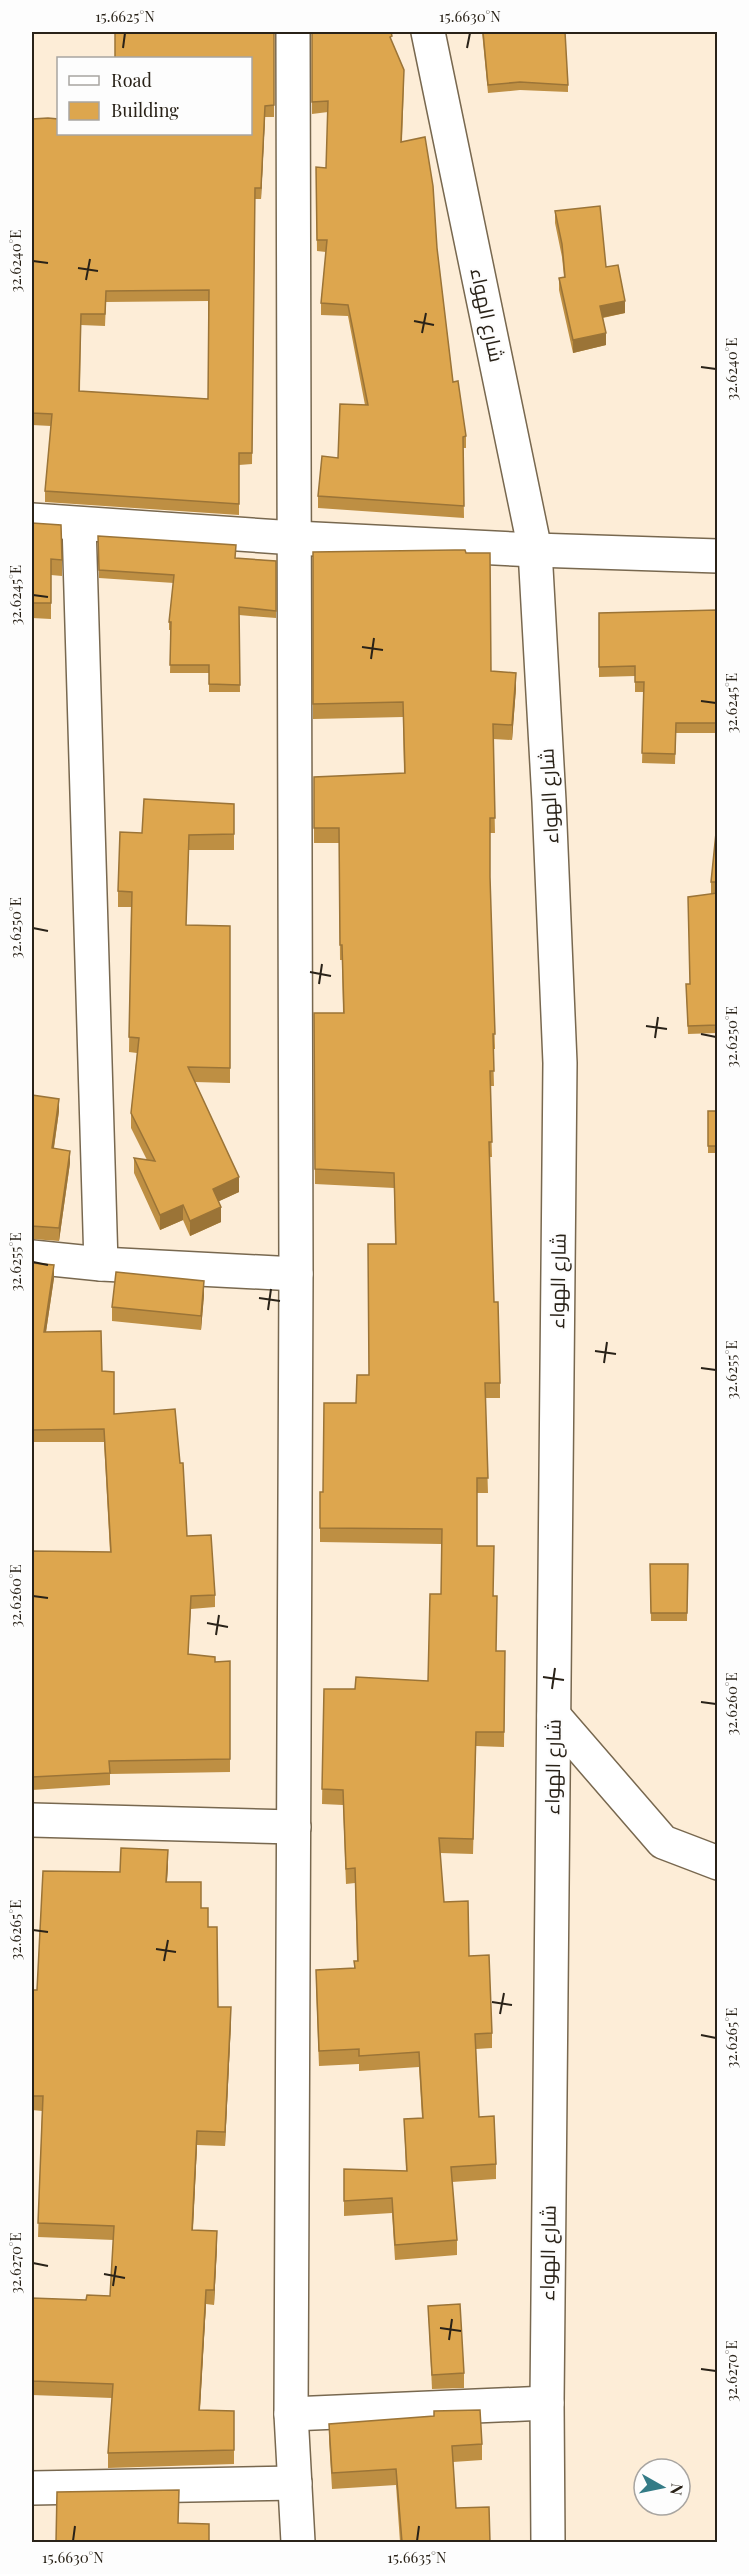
<svg xmlns="http://www.w3.org/2000/svg" width="749" height="2574" font-family="'Playfair Display',Cairo,serif">
<rect width="100%" height="100%" fill="#fdedd7"/>
<g fill="none" stroke-linecap="round" stroke-linejoin="round">
<defs>
<g id="minor">
<polyline points="293,32 296,1274 291,2414 298,2542"/>
<polyline points="32,520 295,538 535,550"/>
<polyline points="79,524 101,1264"/>
<polyline points="32,1257 101,1264 296,1274"/>
<polyline points="554,1716 663,1842 718,1863"/>
<polyline points="32,1820 294,1827"/>
<polyline points="291,2414 547,2403"/>
<polyline points="32,2488 295,2483"/>
</g>
<g id="tertiary">
<polyline points="428,32 535,550 549,801 560,1063 547,2403 548,2542"/>
<polyline points="535,550 718,556"/>
</g>
</defs>
<!-- minor casing -->
<use href="#minor" stroke="#78684f" stroke-width="36"/>
<!-- tertiary casing -->
<use href="#tertiary" stroke="#78684f" stroke-width="36"/>
<!-- minor -->
<use href="#minor" stroke="#fff" stroke-width="33"/>
<!-- tertiary -->
<use href="#tertiary" stroke="#fff" stroke-width="33"/>
</g>
<!-- wall -->
<g fill="#be8f43" fill-rule="evenodd">
<path d="M274,32V117H265L261,199H255L252,464L239,465V515L45,502V491L51,426L32,425V119L250,134ZM208,301V399L80,391L81,325L105,326L106,302Z"/>
<polygon points="312,32 392,44 404,82 402,141 437,248 453,382 466,436 466,448 463,448 464,518 318,508 318,496 365,405 348,316 321,315 321,303 326,252 317,251 316,167 326,168 328,112 312,114"/>
<polygon points="482,32 527,32 527,33 568,85 568,92 520,90 488,93"/>
<polygon points="555,211 606,267 625,313 603,318 606,345 573,353 559,290 559,278 564,277 562,257 555,223"/>
<polygon points="32,523 62,560 62,576 51,575 51,619 32,618"/>
<polygon points="98,536 236,558 276,561 276,618 239,615 240,692 209,692 209,673 170,673 171,630 169,630 169,622 174,583 99,578"/>
<polygon points="313,552 466,553 491,671 516,688 512,740 493,739 495,833 490,833 490,877 495,1049 493,1049 494,1086 490,1086 492,1157 489,1157 494,1302 500,1383 500,1398 485,1398 488,1493 477,1493 477,1546 494,1596 496,1651 505,1651 504,1747 476,1746 473,1854 440,1853 444,1902 469,1956 492,2033 492,2048 476,2049 479,2117 496,2164 496,2179 452,2182 457,2240 457,2255 395,2260 392,2213 344,2216 344,2169 406,2171 404,2119 422,2118 419,2067 359,2071 359,2064 319,2066 316,1985 354,1968 357,1961 355,1883 346,1884 343,1805 322,1804 324,1689 355,1689 428,1681 441,1594 441,1544 320,1542 320,1492 323,1492 356,1403 369,1375 395,1244 394,1188 315,1184 314,1013 343,1013 342,960 340,960 339,843 314,843 314,777 404,773 403,717 313,719"/>
<polygon points="717,610 717,733 676,733 675,764 642,763 644,692 635,692 635,676 599,677 599,613"/>
<polygon points="234,804 234,850 189,850 186,925 230,926 230,1083 195,1082 239,1192 219,1201 221,1222 190,1236 183,1220 160,1230 134,1173 134,1158 147,1160 131,1128 131,1113 137,1053 129,1052 131,907 118,907 118,891 142,833"/>
<polygon points="717,823 717,1033 688,1034 686,984 690,984 711,893 711,882"/>
<polygon points="32,1095 59,1111 54,1148 70,1163 59,1241 32,1239"/>
<rect x="708" y="1111" width="9" height="42"/>
<polygon points="32,1263 54,1278 46,1332 102,1371 114,1414 187,1536 215,1595 215,1607 191,1609 188,1655 215,1662 230,1661 230,1772 110,1774 110,1785 32,1790 32,1551 110,1552 104,1442 32,1442"/>
<polygon points="204,1295 201,1330 112,1321 112,1307"/>
<polygon points="650,1564 688,1564 687,1621 651,1621"/>
<polygon points="168,1864 167,1882 201,1908 208,1927 218,2007 231,2022 225,2146 197,2145 193,2230 217,2246 214,2305 206,2304 200,2410 234,2411 234,2464 108,2468 108,2453 112,2398 32,2395 32,2298 86,2300 110,2296 114,2240 38,2237 42,2111 32,2110 32,1990 37,1990 120,1872"/>
<polygon points="428,2306 464,2373 464,2388 432,2389"/>
<polygon points="329,2424 482,2444 482,2460 453,2462 456,2508 490,2542 400,2542 396,2485 332,2489 329,2440"/>
</g>
<!-- shaded-wall -->
<g fill="#9b7437">
<polygon points="265,106 265,117 261,199 261,188"/>
<polygon points="625,301 625,313 600,318 600,306"/>
<polygon points="606,333 606,345 573,353 573,340"/>
<polygon points="516,673 516,688 512,740 512,725"/>
<polygon points="59,1099 59,1111 52,1160 52,1148"/>
<polygon points="70,1151 70,1163 59,1241 59,1228"/>
<polygon points="239,1177 239,1192 213,1204 213,1189"/>
<polygon points="183,1205 183,1220 160,1230 160,1215"/>
<polygon points="221,1207 221,1222 190,1236 190,1221"/>
<polygon points="54,1265 54,1278 44,1345 44,1332"/>
<polygon points="204,1281 204,1295 201,1330 201,1316"/>
<polygon points="168,1850 168,1864 166,1896 166,1882"/>
<polygon points="231,2007 231,2022 225,2146 225,2132"/>
<polygon points="197,2131 197,2145 192,2245 192,2230"/>
<polygon points="217,2231 217,2246 214,2305 214,2290"/>
<polygon points="206,2290 206,2304 199,2424 199,2410"/>
</g>
<!-- building -->
<g fill="#dda64e" stroke="#9b7437" stroke-width="1.5" fill-rule="evenodd">
<path d="M115,32H274V105L265,106L261,188H255L252,453H239V504L45,491L52,414L32,413V119L48,118L58,119V134H250V58H115ZM209,290L208,399L79,391L81,314H105L106,291Z"/>
<polygon points="312,32 391,32 392,36 390,37 404,70 401,142 425,137 433,186 437,248 453,382 458,381 466,436 463,437 464,506 318,496 322,456 338,458 340,404 368,405 348,305 321,303 327,240 317,240 316,167 326,168 328,101 312,102"/>
<polygon points="483,32 527,32 527,33 544,32 565,32 568,85 520,82 488,85"/>
<polygon points="600,206 606,267 618,265 625,301 600,306 606,333 573,340 559,278 565,277 562,244 555,211"/>
<polygon points="32,523 61,525 62,560 51,559 51,603 32,603"/>
<polygon points="98,536 236,545 235,558 276,561 276,611 239,607 240,685 209,684 209,665 170,665 171,622 169,622 174,575 99,570"/>
<polygon points="455,550 465,550 466,553 490,553 491,671 516,673 512,725 493,724 495,818 490,818 490,877 495,1034 493,1034 494,1071 490,1071 492,1142 489,1142 494,1302 498,1302 500,1383 485,1383 488,1478 477,1478 477,1546 494,1546 493,1596 497,1596 496,1651 505,1651 504,1732 476,1732 473,1839 439,1838 444,1902 468,1901 469,1956 489,1955 492,2033 475,2034 479,2117 494,2116 496,2164 451,2167 457,2240 395,2245 392,2198 344,2201 344,2169 407,2171 404,2119 423,2118 419,2052 359,2056 359,2049 319,2051 316,1970 355,1968 354,1961 358,1961 355,1868 346,1869 343,1790 322,1789 324,1689 355,1689 356,1677 428,1681 430,1594 441,1594 442,1529 320,1528 320,1492 323,1492 324,1403 356,1403 357,1375 369,1375 368,1244 396,1244 394,1173 315,1169 314,1013 344,1013 342,945 340,945 339,828 314,828 314,777 405,773 403,702 313,704 313,552"/>
<polygon points="717,610 717,723 676,723 675,754 642,753 644,682 635,682 635,666 599,667 599,613"/>
<polygon points="144,799 234,804 234,834 189,835 186,925 230,926 230,1068 188,1067 239,1177 213,1189 221,1207 190,1221 183,1205 160,1215 134,1158 155,1161 131,1113 139,1038 129,1037 132,892 118,891 120,832 142,833"/>
<polygon points="717,823 717,882 711,882"/>
<polygon points="717,893 717,1025 688,1026 686,984 690,984 688,897"/>
<polygon points="32,1095 59,1099 52,1148 70,1151 59,1228 32,1226"/>
<rect x="708" y="1111" width="9" height="35"/>
<polygon points="32,1263 54,1265 44,1332 101,1331 102,1371 114,1372 114,1414 175,1409 180,1463 183,1463 187,1536 211,1535 215,1595 191,1596 188,1654 215,1657 215,1662 230,1661 230,1759 109,1761 110,1773 32,1777 32,1551 111,1552 104,1429 32,1430"/>
<polygon points="116,1272 204,1281 201,1316 112,1307"/>
<polygon points="650,1564 688,1564 687,1613 651,1613"/>
<polygon points="121,1848 168,1850 166,1882 201,1882 201,1908 208,1908 208,1927 217,1927 218,2007 231,2007 225,2132 197,2131 192,2230 217,2231 214,2290 206,2290 199,2410 234,2411 234,2450 108,2453 113,2384 32,2381 32,2298 86,2300 87,2295 110,2296 114,2226 38,2223 43,2096 32,2096 32,1990 37,1990 43,1871 120,1872"/>
<polygon points="460,2304 464,2373 432,2375 428,2306"/>
<polygon points="480,2410 482,2444 452,2446 456,2508 489,2507 490,2542 402,2542 396,2469 332,2473 329,2424 434,2416 434,2411"/>
<polygon points="179,2490 178,2523 209,2524 209,2542 56,2542 57,2492"/>
</g>
<!-- ticks -->
<path fill="none" stroke="#292218" stroke-width="2" d="M123,48L125,33M467,48L470,33M33,261L48,263M78,268L98,271M86,280L90,259M414,321L434,325M422,333L426,313M701,367L716,369M33,595L48,597M362,647L383,650M371,659L374,638M701,701L716,703M33,928L48,931M310,972L331,976M319,984L322,964M646,1026L667,1029M701,1034L716,1037M655,1038L658,1017M33,1262L48,1265M259,1298L280,1301M268,1310L271,1289M595,1351L616,1354M604,1363L607,1342M701,1368L716,1370M33,1596L48,1598M207,1623L228,1627M216,1635L219,1615M543,1677L564,1680M552,1689L555,1668M701,1702L716,1704M33,1930L48,1932M156,1949L176,1952M164,1961L168,1940M492,2002L512,2005M500,2014L504,1993M701,2035L716,2038M33,2263L48,2266M104,2274L125,2278M113,2286L116,2266M440,2328L461,2331M449,2340L452,2319M701,2369L716,2371M73,2541L75,2526M417,2541L419,2526"/>
<g text-anchor="middle" stroke-width="4.5" stroke-linejoin="round" paint-order="stroke">
<!-- street labels -->
<g font-size="20" fill="#292218" stroke="#fdfdfd">
<text transform="translate(487 315) rotate(78)" y="7">شارع الهواء</text>
<text transform="translate(549 796) rotate(-93)" y="7">شارع الهواء</text>
<text transform="translate(558 1281) rotate(-89)" y="7">شارع الهواء</text>
<text transform="translate(553 1767) rotate(-89)" y="7">شارع الهواء</text>
<text transform="translate(548 2253) rotate(-89)" y="7">شارع الهواء</text>
</g>
</g>
<!-- border -->
<rect width="749" height="2574" fill="none" stroke="#fdfdfd" stroke-width="66"/>
<!-- legend -->
<rect x="57" y="57" width="195" height="78" fill="#fdfdfd" stroke="#a8a5a1" stroke-width="1.5"/>
<rect x="69" y="76" width="30" height="9" fill="#ffffff" stroke="#a8a5a1" stroke-width="1.5"/>
<text x="111" y="87" font-size="18" fill="#292218">Road</text>
<rect x="69" y="102" width="30" height="18" fill="#dda64e" stroke="#a8a5a1" stroke-width="1.5"/>
<text x="111" y="117" font-size="18" fill="#292218">Building</text>
<!-- north arrow -->
<g transform="translate(662 2487) rotate(99)"><circle r="28" fill="#fdfdfd" stroke="#a8a5a1" stroke-width="1.5"/>
<path d="M0-4.5L10 22L0 15L-10 22Z" fill="#347b86"/>
<text y="-9" font-size="16" font-weight="bold" text-anchor="middle" fill="#292218">N</text>
</g>
<rect x="33" y="33" width="683" height="2508" fill="none" stroke="#292218" stroke-width="2"/>
<g font-size="15" text-anchor="middle" fill="#292218">
<text x="125" y="22">15.6625°N</text>
<text x="470" y="22">15.6630°N</text>
<text transform="translate(16 261) rotate(-90)" y="5">32.6240°E</text>
<text transform="translate(732 369) rotate(-90)" y="5">32.6240°E</text>
<text transform="translate(16 595) rotate(-90)" y="5">32.6245°E</text>
<text transform="translate(732 703) rotate(-90)" y="5">32.6245°E</text>
<text transform="translate(16 928) rotate(-90)" y="5">32.6250°E</text>
<text transform="translate(732 1037) rotate(-90)" y="5">32.6250°E</text>
<text transform="translate(16 1262) rotate(-90)" y="5">32.6255°E</text>
<text transform="translate(732 1370) rotate(-90)" y="5">32.6255°E</text>
<text transform="translate(16 1596) rotate(-90)" y="5">32.6260°E</text>
<text transform="translate(732 1704) rotate(-90)" y="5">32.6260°E</text>
<text transform="translate(16 1930) rotate(-90)" y="5">32.6265°E</text>
<text transform="translate(732 2038) rotate(-90)" y="5">32.6265°E</text>
<text transform="translate(16 2263) rotate(-90)" y="5">32.6270°E</text>
<text transform="translate(732 2371) rotate(-90)" y="5">32.6270°E</text>
<text x="73" y="2563">15.6630°N</text>
<text x="417" y="2563">15.6635°N</text>
</g>
</svg>
